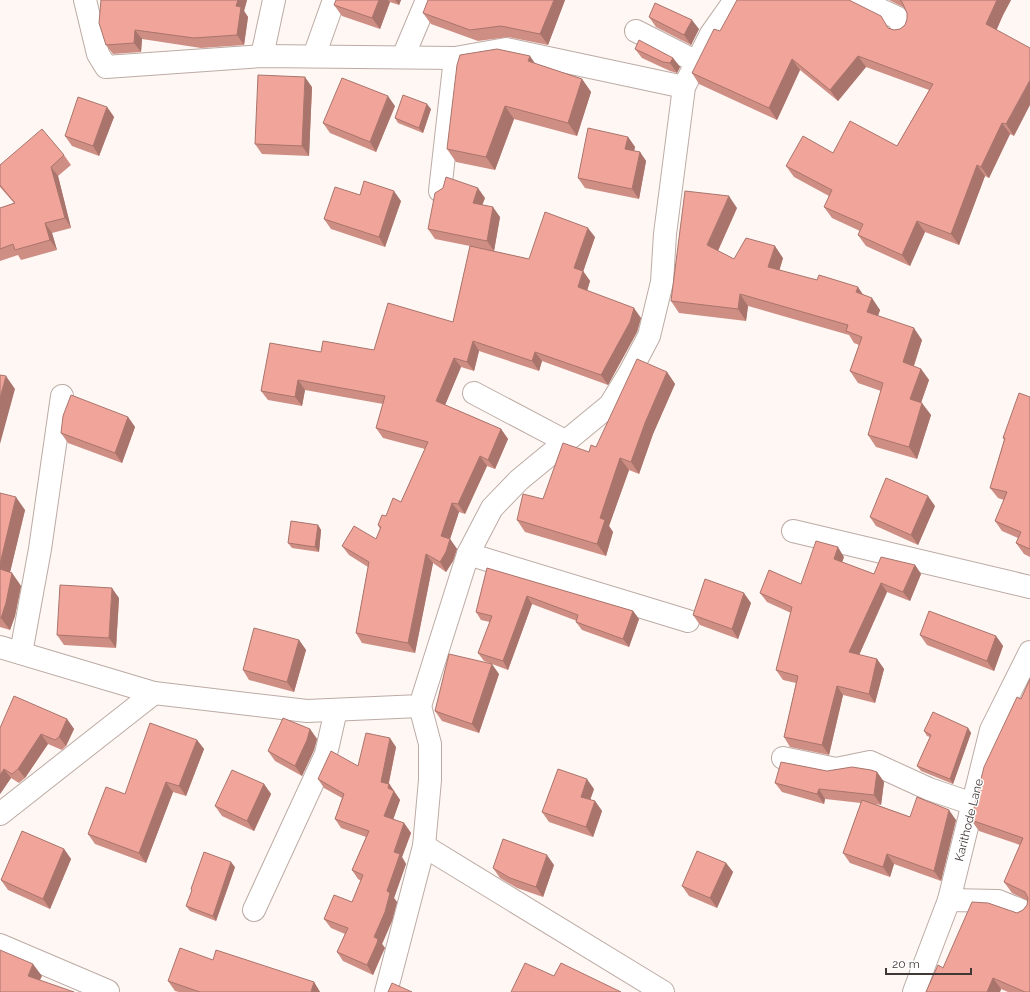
<svg xmlns="http://www.w3.org/2000/svg" width="1030" height="992" font-family="Raleway,sans-serif">
<rect width="100%" height="100%" fill="#fff7f4"/>
<g fill="none" stroke-linecap="round" stroke-linejoin="round">
<defs>
<g id="minor">
<polyline points="85,0 98,54 106,67 262,56 455,58 506,49 684,87"/>
<polyline points="859,0 898,18 903,29"/>
<polyline points="636,31 697,62"/>
<polyline points="262,56 274,0"/>
<polyline points="314,56 334,0"/>
<polyline points="403,57 427,0"/>
<polyline points="440,191 455,58"/>
<polyline points="474,393 565,441"/>
<polyline points="793,531 1030,587"/>
<polyline points="468,554 688,621"/>
<polyline points="0,647 154,693"/>
<polyline points="21,653 40,549 62,396"/>
<polyline points="783,758 836,769 870,762 929,789 973,804"/>
<polyline points="0,814 154,693 307,711 420,706 468,554 492,508 519,480 610,405 629,374 649,336 662,282 665,234 684,87 711,34 735,0"/>
<polyline points="424,846 663,992"/>
<polyline points="949,900 998,901 1023,911"/>
<polyline points="254,910 326,754 336,710"/>
<polyline points="0,945 108,991"/>
<polyline points="386,992 424,846 430,780 430,744 420,706"/>
<polyline points="914,992 949,900 991,730 1030,652"/>
</g>
</defs>
<!-- minor casing -->
<use href="#minor" stroke="#bcaba4" stroke-width="24"/>
<!-- minor -->
<use href="#minor" stroke="#fff" stroke-width="22"/>
</g>
<!-- wall -->
<g fill="#cf8e84">
<polygon points="101,0 247,0 244,11 248,17 244,45 201,48 142,39 141,52 113,54 106,45"/>
<polygon points="336,0 401,0 399,5 390,2 380,29 342,16 334,5"/>
<polygon points="565,0 548,45 508,37 478,41 431,24 423,13"/>
<polygon points="889,0 1011,0 1003,15 996,30 1014,136 1010,134 989,178 985,176 959,245 925,232 910,266 866,246 858,235 860,231 832,218 824,207 829,196 794,177 786,166 833,153 897,146 929,90 866,67 838,101 800,70 777,120 699,84 692,73 720,31 889,28 894,30 900,29 905,25 907,19 907,13 903,7"/>
<polygon points="649,17 699,29 691,45 656,27"/>
<polygon points="635,49 673,58 680,67 677,73 670,71 642,58"/>
<polygon points="535,64 582,79 591,92 577,136 514,119 495,170 456,162 447,149"/>
<polygon points="312,87 309,156 262,154 255,144"/>
<polygon points="395,106 376,152 330,133 323,123"/>
<polygon points="107,107 114,117 99,156 72,146 65,136"/>
<polygon points="431,109 423,133 398,123 395,118"/>
<polygon points="628,137 635,147 634,151 640,152 646,161 639,199 585,188 578,178"/>
<polygon points="64,155 71,165 58,176 71,228 52,233 57,250 21,260 18,255 0,261 0,208 14,203 0,187 0,165"/>
<polygon points="360,195 401,201 385,247 331,229 324,219"/>
<polygon points="485,198 482,205 500,217 494,251 529,259 595,237 583,271 590,281 587,291 641,318 637,332 608,385 542,361 539,371 479,351 474,371 461,367 445,405 501,429 508,439 495,469 487,466 465,514 459,512 450,539 457,549 453,561 446,572 433,563 415,653 362,643 356,633 368,567 349,555 342,546 376,539 380,529 378,525 401,502 425,449 383,438 376,428 383,404 305,390 302,406 268,400 261,391 321,352 374,350 453,322 470,246 435,239 428,229"/>
<polygon points="737,208 718,251 734,259 783,258 779,270 864,295 880,310 878,316 922,340 914,366 921,369 929,380 921,403 931,415 917,459 876,447 868,435 881,391 858,383 850,371 859,345 854,343 849,335 748,306 746,321 679,313 671,301"/>
<polygon points="667,372 675,384 653,434 639,474 629,470 609,526 613,532 606,556 525,532 517,520 543,499 589,452 596,447"/>
<polygon points="1030,397 1030,557 1024,554 1016,543 1018,538 1002,531 995,521 1004,500 998,498 990,488 1004,440 1003,438"/>
<polygon points="128,417 135,427 122,463 68,443 61,433"/>
<polygon points="0,493 25,510 10,572 12,573 21,586 15,616 10,630 0,627"/>
<polygon points="935,506 918,545 876,526 870,517"/>
<polygon points="318,525 321,530 319,552 292,548 288,543"/>
<polygon points="844,557 842,562 874,574 915,565 921,574 910,601 887,592 859,655 877,659 884,669 875,703 843,695 829,755 790,747 784,737 796,683 783,680 776,670 791,613 767,602 760,593 801,584"/>
<polygon points="487,568 633,611 639,619 629,647 582,630 576,622 577,621 532,604 508,670 484,661 478,653 490,622 481,620 476,612"/>
<polygon points="119,598 116,648 64,645 57,635"/>
<polygon points="751,603 738,639 700,625 693,615"/>
<polygon points="920,635 996,636 1003,646 994,671 927,645"/>
<polygon points="299,640 306,650 294,692 249,680 243,670"/>
<polygon points="499,674 479,733 442,721 435,711"/>
<polygon points="1030,679 1030,992 1008,992 1001,989 1000,992 926,992 943,968 1017,913 1023,910 1027,905 1028,901 1012,893 1004,882 1020,845 979,831 971,820"/>
<polygon points="67,719 74,729 66,746 62,750 48,744 25,778 19,783 11,778 0,794 0,728"/>
<polygon points="968,728 971,733 953,784 921,771 917,766 930,737 927,736 924,731"/>
<polygon points="310,729 317,739 314,750 302,776 275,761 268,751"/>
<polygon points="197,740 204,749 186,796 173,792 146,863 95,844 88,834 125,794"/>
<polygon points="396,747 389,783 400,800 393,819 404,823 411,833 402,857 406,864 394,898 397,902 392,921 382,944 385,948 383,952 373,975 343,961 337,952 345,934 331,928 324,919 352,902 361,881 358,879 352,870 366,837 341,828 335,819 342,798 324,788 318,779 358,766"/>
<polygon points="827,771 877,772 884,782 881,805 875,804 910,817 956,820 941,881 894,864 890,877 850,863 843,853 861,803 825,799 824,804 782,792 775,783"/>
<polygon points="264,784 271,794 254,831 222,816 215,806"/>
<polygon points="594,789 590,800 595,801 602,811 593,837 549,822 542,812"/>
<polygon points="64,849 71,859 50,909 8,890 1,880"/>
<polygon points="726,863 733,872 717,908 689,896 682,886"/>
<polygon points="554,865 543,897 517,888 500,878 493,868"/>
<polygon points="235,867 216,921 190,911 186,906 192,891 191,889"/>
<polygon points="168,981 314,982 320,992 179,992 175,991"/>
</g>
<!-- shaded-wall -->
<g fill="#a9746c">
<polygon points="238,0 247,0 244,11 248,17 244,45 237,35 236,6"/>
<polygon points="379,0 388,0 390,2 380,29 372,18"/>
<polygon points="395,0 401,0 399,5"/>
<polygon points="554,0 565,0 548,45 540,34"/>
<polygon points="997,0 1011,0 1003,15 994,36 986,24"/>
<polygon points="692,20 699,29 691,45 684,35"/>
<polygon points="135,30 142,39 141,52 134,43"/>
<polygon points="530,56 539,69 528,61"/>
<polygon points="858,56 866,67 838,101 830,90"/>
<polygon points="673,58 680,67 677,73 670,63"/>
<polygon points="792,59 800,70 777,120 769,108"/>
<polygon points="305,77 312,87 309,156 302,146"/>
<polygon points="582,79 591,92 577,136 568,123"/>
<polygon points="1030,80 1030,105 1014,136 1006,124"/>
<polygon points="388,96 395,106 376,152 370,142"/>
<polygon points="427,104 431,109 423,133 419,128"/>
<polygon points="505,106 514,119 495,170 486,157"/>
<polygon points="107,107 114,117 99,156 93,146"/>
<polygon points="1002,123 1010,134 989,178 981,167"/>
<polygon points="628,137 635,147 632,159 625,149"/>
<polygon points="640,152 646,161 639,199 632,189"/>
<polygon points="977,165 985,176 959,245 951,234"/>
<polygon points="51,167 58,176 71,228 65,218"/>
<polygon points="478,188 485,198 479,213 473,203"/>
<polygon points="394,191 401,201 385,247 379,237"/>
<polygon points="729,196 737,208 715,257 707,245"/>
<polygon points="493,207 500,217 494,251 487,241"/>
<polygon points="917,221 925,232 910,266 902,255"/>
<polygon points="45,223 52,233 57,250 50,240"/>
<polygon points="588,228 595,237 581,278 574,268"/>
<polygon points="775,246 783,258 777,279 768,267"/>
<polygon points="583,271 590,281 585,297 578,287"/>
<polygon points="858,287 866,299 856,292"/>
<polygon points="740,294 748,306 746,321 738,309"/>
<polygon points="872,298 880,310 875,324 867,312"/>
<polygon points="634,308 641,318 637,332 608,385 601,375"/>
<polygon points="914,328 922,340 911,374 903,362"/>
<polygon points="473,341 479,351 474,371 467,362"/>
<polygon points="535,352 542,361 539,371 532,361"/>
<polygon points="454,358 461,367 443,410 436,401"/>
<polygon points="921,369 929,380 918,411 910,399"/>
<polygon points="667,372 675,384 653,434 639,474 631,462 645,423"/>
<polygon points="6,376 15,389 0,444 0,398"/>
<polygon points="298,380 305,390 302,406 295,397"/>
<polygon points="922,403 931,415 917,459 909,447"/>
<polygon points="128,417 135,427 122,463 115,453"/>
<polygon points="501,429 508,439 495,469 488,460"/>
<polygon points="480,456 487,466 465,514 458,504"/>
<polygon points="620,458 629,470 609,526 613,532 606,556 597,544 600,518"/>
<polygon points="928,496 935,506 918,545 911,535"/>
<polygon points="16,497 25,510 8,581 0,570 0,564"/>
<polygon points="452,503 459,512 450,539 457,549 453,561 446,572 440,562 441,536"/>
<polygon points="318,525 321,530 319,552 315,547"/>
<polygon points="838,547 844,557 840,568 834,559"/>
<polygon points="426,554 433,563 415,653 408,643"/>
<polygon points="915,565 921,574 910,601 903,592"/>
<polygon points="12,573 21,586 15,616 10,630 1,618"/>
<polygon points="881,583 887,592 856,662 849,652"/>
<polygon points="112,588 119,598 116,648 109,638"/>
<polygon points="744,593 751,603 738,639 732,629"/>
<polygon points="527,596 532,604 508,670 503,661"/>
<polygon points="633,611 639,619 629,647 623,639"/>
<polygon points="996,636 1003,646 994,671 987,661"/>
<polygon points="299,640 306,650 294,692 287,682"/>
<polygon points="877,659 884,669 875,703 869,694"/>
<polygon points="492,664 499,674 479,733 472,724"/>
<polygon points="837,686 843,695 829,755 822,745"/>
<polygon points="67,719 74,729 66,746 59,737"/>
<polygon points="968,728 971,733 953,784 950,779"/>
<polygon points="310,729 317,739 314,750 302,776 295,766"/>
<polygon points="41,734 48,744 25,778 18,769"/>
<polygon points="390,738 396,747 387,791 381,782"/>
<polygon points="197,740 204,749 186,796 179,786"/>
<polygon points="4,769 11,778 0,794 0,775"/>
<polygon points="877,772 884,782 881,805 874,795"/>
<polygon points="587,779 594,789 588,806 581,797"/>
<polygon points="166,782 173,792 146,863 139,853"/>
<polygon points="264,784 271,794 254,831 247,821"/>
<polygon points="389,784 400,800 391,826 384,816"/>
<polygon points="819,789 825,799 824,804 817,794"/>
<polygon points="595,801 602,811 593,837 586,827"/>
<polygon points="949,810 956,820 941,881 934,871"/>
<polygon points="404,823 411,833 402,857 406,864 394,898 397,902 392,921 382,944 385,948 383,952 373,975 367,965 387,891 394,852"/>
<polygon points="64,849 71,859 50,909 43,899"/>
<polygon points="887,854 894,864 890,877 883,867"/>
<polygon points="547,855 554,865 543,897 536,887"/>
<polygon points="231,862 235,867 216,921 213,916"/>
<polygon points="726,863 733,872 717,908 710,898"/>
<polygon points="33,964 42,976 36,988 28,976"/>
<polygon points="993,978 1001,989 1000,992 987,992"/>
<polygon points="314,982 320,992 311,992"/>
</g>
<!-- building -->
<g fill="#f1a59a" stroke="#a9746c">
<polygon points="101,0 238,0 236,6 241,7 237,35 194,38 135,30 134,43 106,45 99,23"/>
<polygon points="336,0 379,0 372,18 334,5"/>
<polygon points="428,0 554,0 540,34 501,26 470,30 423,13"/>
<polygon points="737,0 849,0 881,16 888,28 894,30 900,29 905,25 907,19 907,13 902,2 900,0 997,0 986,24 1030,48 1030,80 1006,124 1002,123 981,167 977,165 951,234 917,221 902,255 858,235 863,224 824,207 832,190 786,166 803,136 833,153 850,121 897,146 933,84 858,56 830,90 792,59 769,108 692,73 714,29 720,31"/>
<polygon points="655,3 692,20 684,35 649,17"/>
<polygon points="639,40 673,58 670,63 663,62 635,49"/>
<polygon points="497,49 530,56 528,61 582,79 568,123 505,106 486,157 447,149 457,65 460,55"/>
<polygon points="258,75 305,77 302,146 255,144"/>
<polygon points="342,78 388,96 370,142 323,123"/>
<polygon points="403,95 427,104 419,128 395,118"/>
<polygon points="78,97 107,107 93,146 65,136"/>
<polygon points="588,128 628,137 625,149 640,152 632,189 578,178"/>
<polygon points="42,129 64,155 51,167 65,218 45,223 50,240 15,250 13,244 0,249 0,208 15,203 0,185 0,165"/>
<polygon points="446,177 478,188 473,203 493,207 487,241 428,229 435,193 443,188"/>
<polygon points="364,181 394,191 379,237 324,219 335,187 360,195"/>
<polygon points="685,191 729,196 707,245 734,259 746,238 775,246 768,267 817,280 819,275 858,287 856,292 872,298 867,312 914,328 903,362 921,369 910,399 922,403 909,447 868,435 883,383 850,371 862,337 846,331 848,325 740,294 738,309 671,301"/>
<polygon points="545,212 588,228 574,268 583,271 578,287 634,308 630,322 601,375 535,352 532,361 473,341 467,362 454,358 436,401 501,429 488,460 480,456 458,504 452,503 441,536 450,539 446,552 440,562 426,554 408,643 356,633 369,562 342,546 354,526 376,539 381,527 378,525 382,515 386,516 393,498 401,502 428,442 376,428 385,396 298,380 295,397 261,391 270,343 321,352 323,341 374,350 388,303 453,322 470,246 529,259"/>
<polygon points="637,359 667,372 645,423 631,462 620,458 600,518 605,520 597,544 517,520 523,494 543,499 563,443 589,452 591,445 596,447"/>
<polygon points="0,375 6,376 0,398"/>
<polygon points="1019,393 1030,397 1030,549 1016,543 1021,532 995,521 1007,492 990,488 1005,438 1003,438"/>
<polygon points="71,395 128,417 115,453 61,433 63,416"/>
<polygon points="886,478 928,496 911,535 870,517"/>
<polygon points="0,493 16,497 0,564"/>
<polygon points="291,521 318,525 315,547 288,543"/>
<polygon points="816,541 838,547 834,559 874,574 881,557 915,565 903,592 881,583 849,652 877,659 869,694 837,686 822,745 784,737 798,676 776,670 792,607 760,593 769,570 801,584"/>
<polygon points="487,568 633,611 623,639 576,622 578,615 527,596 503,661 478,653 492,616 476,612"/>
<polygon points="0,569 12,573 6,603 1,618 0,618"/>
<polygon points="705,579 744,593 732,629 693,615"/>
<polygon points="60,585 112,588 109,638 57,635"/>
<polygon points="929,611 996,636 987,661 920,635"/>
<polygon points="254,628 299,640 287,682 243,670"/>
<polygon points="449,654 492,664 472,724 435,711"/>
<polygon points="1030,679 1030,992 1025,992 993,978 987,992 926,992 938,965 943,968 972,902 988,903 1017,913 1023,910 1027,905 1028,898 1025,892 1004,882 1023,838 971,820 984,767 1017,697 1021,699"/>
<polygon points="14,696 67,719 59,737 55,740 41,734 18,769 12,774 4,769 0,775 0,728"/>
<polygon points="933,712 968,728 950,779 917,766 931,735 924,731"/>
<polygon points="283,718 310,729 307,740 295,766 268,751"/>
<polygon points="150,723 197,740 179,786 166,782 139,853 88,834 106,787 125,794"/>
<polygon points="366,733 390,738 381,782 389,784 388,788 394,791 384,816 404,823 394,852 400,854 387,891 390,893 385,912 374,937 378,939 377,943 367,965 337,952 348,928 324,919 334,895 352,902 363,875 352,870 369,831 335,819 344,794 318,779 331,751 358,766"/>
<polygon points="781,762 827,771 852,767 871,770 877,772 874,795 819,789 817,794 775,783"/>
<polygon points="558,769 587,779 581,797 595,801 586,827 542,812"/>
<polygon points="232,770 264,784 247,821 215,806"/>
<polygon points="917,797 949,810 934,871 887,854 883,867 843,853 862,800 910,817"/>
<polygon points="22,831 64,849 43,899 1,880"/>
<polygon points="503,839 547,855 536,887 510,878 493,868"/>
<polygon points="697,851 726,863 710,898 682,886"/>
<polygon points="204,852 231,862 213,916 186,906 192,890 191,889"/>
<polygon points="180,948 213,960 216,950 314,982 311,992 200,992 168,981"/>
<polygon points="0,950 33,964 28,976 74,992 0,992"/>
<polygon points="525,963 554,976 561,963 621,992 511,992"/>
<polygon points="392,983 412,992 388,992"/>
</g>
<g text-anchor="middle" stroke-width="3" stroke-linejoin="round" paint-order="stroke">
<!-- street labels -->
<g font-size="12" fill="#403836" stroke="#fff">
<text transform="translate(969 820) rotate(-76)" y="4">Karithode Lane</text>
</g>
</g>
<!-- scale -->
<path d="M886 968v6h85v-6" fill="none" stroke="#403836" stroke-width="2"/>
<text x="892" y="968" font-size="12" fill="#403836" stroke="#ffffff" stroke-width="3" paint-order="stroke">20 m</text>
</svg>
